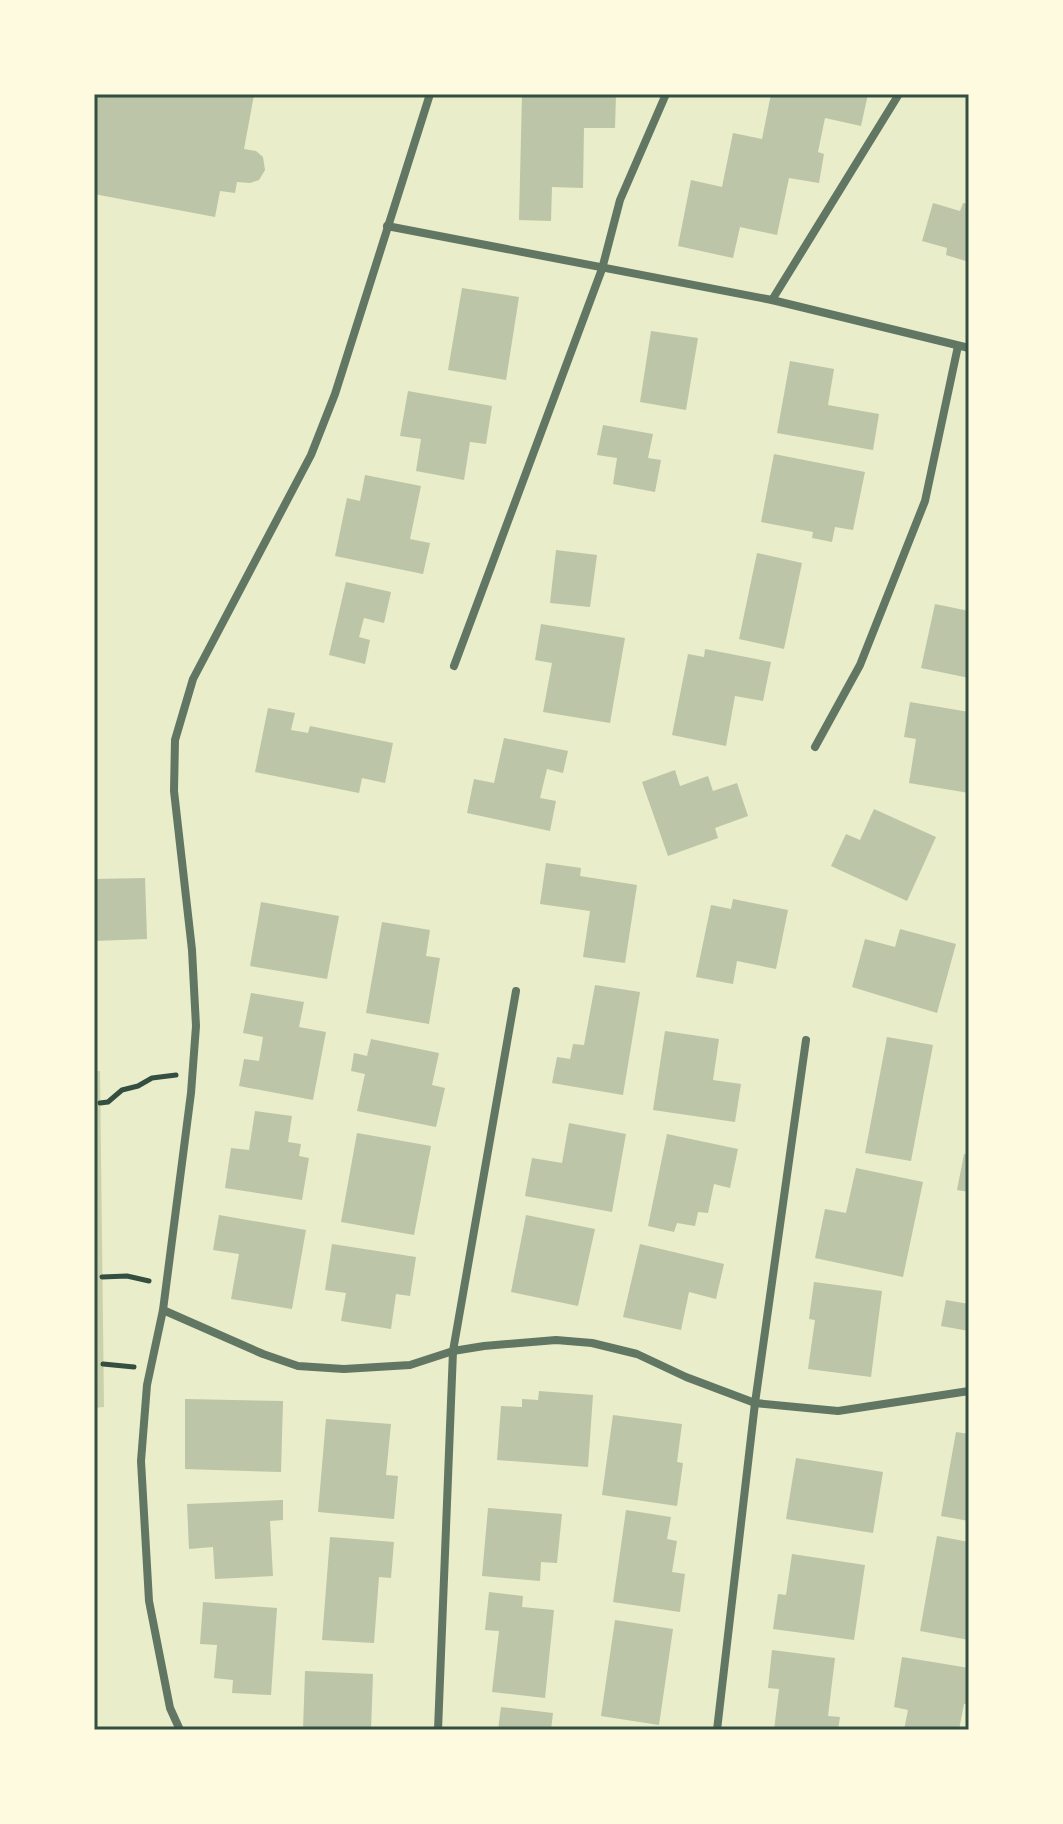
<svg xmlns="http://www.w3.org/2000/svg" width="1063" height="1824" font-family="Helvetica,sans-serif">
<rect width="100%" height="100%" fill="#e9edc9"/>
<!-- green -->
<polygon fill="#cad2ad" points="94,1071 100,1071 104,1407 94,1408"/>
<!-- building -->
<g fill="#bcc5a7">
<polygon points="94,94 254,95 244,149 256,151 263,157 265,170 259,180 250,183 237,182 235,193 220,191 215,217 94,194"/>
<polygon points="522,94 616,94 615,128 584,128 583,188 552,187 551,221 519,220"/>
<polygon points="771,94 868,94 861,126 825,118 818,152 824,154 819,183 789,178 777,235 740,227 733,258 678,246 691,180 722,187 733,133 762,139"/>
<polygon points="933,203 960,211 963,203 969,204 969,262 946,255 947,248 922,241"/>
<polygon points="462,288 519,297 506,380 448,370"/>
<polygon points="651,331 698,338 686,410 640,402"/>
<polygon points="790,361 834,369 828,405 879,414 873,450 777,433"/>
<polygon points="408,391 492,406 486,444 470,442 464,480 416,471 421,439 400,436"/>
<polygon points="603,425 653,434 648,458 661,460 655,492 613,484 617,458 597,455"/>
<polygon points="774,454 865,472 853,530 835,527 832,542 812,538 813,532 761,522"/>
<polygon points="365,475 421,486 410,539 430,543 423,574 335,556 347,498 360,501"/>
<polygon points="556,550 597,555 590,607 550,603"/>
<polygon points="757,553 802,563 784,649 739,639"/>
<polygon points="346,582 391,592 384,623 364,618 359,637 370,640 365,664 329,655"/>
<polygon points="935,604 969,611 969,678 921,668"/>
<polygon points="541,624 625,638 610,723 543,712 552,663 535,660"/>
<polygon points="705,649 771,662 763,701 735,696 726,746 672,735 688,654 704,657"/>
<polygon points="910,702 969,712 969,793 909,783 916,739 904,737"/>
<polygon points="268,708 295,713 291,730 308,733 310,726 393,743 385,783 362,778 359,793 255,772"/>
<polygon points="504,738 568,751 563,773 547,769 540,798 556,801 550,831 467,813 474,779 494,783"/>
<polygon points="675,770 680,786 708,776 713,791 737,783 748,816 715,828 718,838 668,856 642,782"/>
<polygon points="874,809 936,837 907,901 831,866 846,834 860,840"/>
<polygon points="546,863 581,868 580,876 637,885 625,963 583,957 590,911 540,904"/>
<polygon points="145,878 147,939 94,941 94,879"/>
<polygon points="733,899 788,910 776,969 737,961 733,984 696,977 711,905 731,909"/>
<polygon points="261,902 339,916 327,979 250,966"/>
<polygon points="382,922 430,930 426,956 440,958 429,1024 366,1013"/>
<polygon points="900,929 956,944 937,1013 852,987 865,939 895,947"/>
<polygon points="595,985 640,992 623,1095 552,1083 557,1057 570,1059 573,1044 584,1045"/>
<polygon points="251,993 304,1002 299,1027 326,1032 313,1100 239,1086 244,1059 259,1061 263,1037 243,1033"/>
<polygon points="665,1031 719,1039 713,1080 741,1084 735,1122 653,1110"/>
<polygon points="887,1037 933,1045 911,1161 865,1153"/>
<polygon points="371,1039 439,1053 432,1085 445,1088 436,1127 357,1111 365,1074 351,1071 354,1053 367,1056"/>
<polygon points="255,1111 292,1116 288,1142 301,1144 299,1156 309,1158 302,1200 225,1188 231,1148 249,1150"/>
<polygon points="569,1123 626,1134 612,1212 525,1196 532,1158 562,1163"/>
<polygon points="357,1133 431,1146 414,1235 341,1222"/>
<polygon points="667,1134 738,1149 730,1188 714,1184 708,1213 698,1212 695,1226 677,1223 674,1232 648,1226"/>
<polygon points="964,1154 969,1155 969,1192 957,1190"/>
<polygon points="856,1168 923,1182 903,1277 815,1258 825,1209 846,1213"/>
<polygon points="219,1215 306,1230 292,1309 231,1299 239,1254 213,1250"/>
<polygon points="526,1215 595,1229 578,1306 511,1292"/>
<polygon points="332,1244 416,1257 410,1296 396,1294 391,1329 341,1321 346,1293 325,1290"/>
<polygon points="640,1244 724,1264 716,1299 689,1292 681,1330 623,1317"/>
<polygon points="814,1282 882,1291 871,1377 808,1369 815,1320 809,1319"/>
<polygon points="946,1300 969,1304 969,1331 941,1326"/>
<polygon points="539,1391 593,1395 588,1467 497,1460 501,1406 522,1407 522,1399 538,1400"/>
<polygon points="185,1399 283,1401 281,1472 185,1469"/>
<polygon points="613,1415 682,1424 677,1462 683,1463 677,1506 602,1495"/>
<polygon points="326,1419 391,1424 386,1475 398,1476 394,1519 318,1512"/>
<polygon points="956,1432 969,1434 969,1521 941,1516"/>
<polygon points="796,1458 883,1472 873,1533 786,1519"/>
<polygon points="283,1500 283,1520 270,1521 273,1576 215,1579 213,1547 189,1549 187,1504"/>
<polygon points="488,1508 562,1514 557,1563 541,1562 540,1581 482,1576"/>
<polygon points="626,1510 671,1517 667,1539 677,1541 672,1572 685,1574 680,1612 613,1602"/>
<polygon points="937,1536 969,1542 969,1640 920,1631"/>
<polygon points="330,1537 394,1542 391,1578 379,1577 374,1643 322,1640"/>
<polygon points="792,1554 865,1565 854,1640 773,1629 778,1594 786,1595"/>
<polygon points="489,1592 523,1596 522,1607 554,1610 545,1698 492,1692 499,1631 485,1630"/>
<polygon points="203,1602 277,1608 271,1695 232,1693 233,1680 214,1678 217,1645 200,1644"/>
<polygon points="615,1620 673,1629 659,1725 601,1716"/>
<polygon points="772,1650 835,1658 828,1716 840,1717 838,1730 774,1730 779,1689 768,1688"/>
<polygon points="902,1657 969,1668 969,1704 964,1704 959,1730 904,1730 908,1710 894,1707"/>
<polygon points="305,1671 373,1674 371,1730 303,1730"/>
<polygon points="501,1707 553,1713 551,1730 498,1730"/>
</g>
<g fill="none" stroke-linecap="round" stroke-linejoin="round">
<!-- path -->
<g stroke="#344e41" stroke-width="5">
<polyline points="100,1103 108,1102 122,1090 138,1086 152,1078 176,1075"/>
<polyline points="102,1277 127,1276 149,1281"/>
<polyline points="103,1364 134,1367"/>
</g>
<!-- minor -->
<g stroke="#617663" stroke-width="8">
<polyline points="387,226 772,300 969,348"/>
<polyline points="772,300 899,94"/>
<polyline points="454,666 602,269 620,200 666,94"/>
<polyline points="815,747 860,665 925,501 958,346"/>
<polyline points="163,1310 263,1354 298,1366 344,1369 410,1365 453,1351 484,1346 556,1340 592,1343 637,1354 686,1377 755,1403 838,1411 969,1391"/>
<polyline points="180,1730 170,1708 149,1601 141,1461 147,1385 163,1310 191,1093 196,1026 192,950 174,791 175,740 193,679 311,455 335,394 430,94"/>
<polyline points="438,1730 453,1351 516,991"/>
<polyline points="717,1730 755,1403 806,1040"/>
</g>
</g>
<!-- border -->
<rect width="1063" height="1824" fill="none" stroke="#fefae0" stroke-width="192"/>
<rect x="96" y="96" width="871" height="1632" fill="none" stroke="#344e41" stroke-width="3"/>
</svg>
